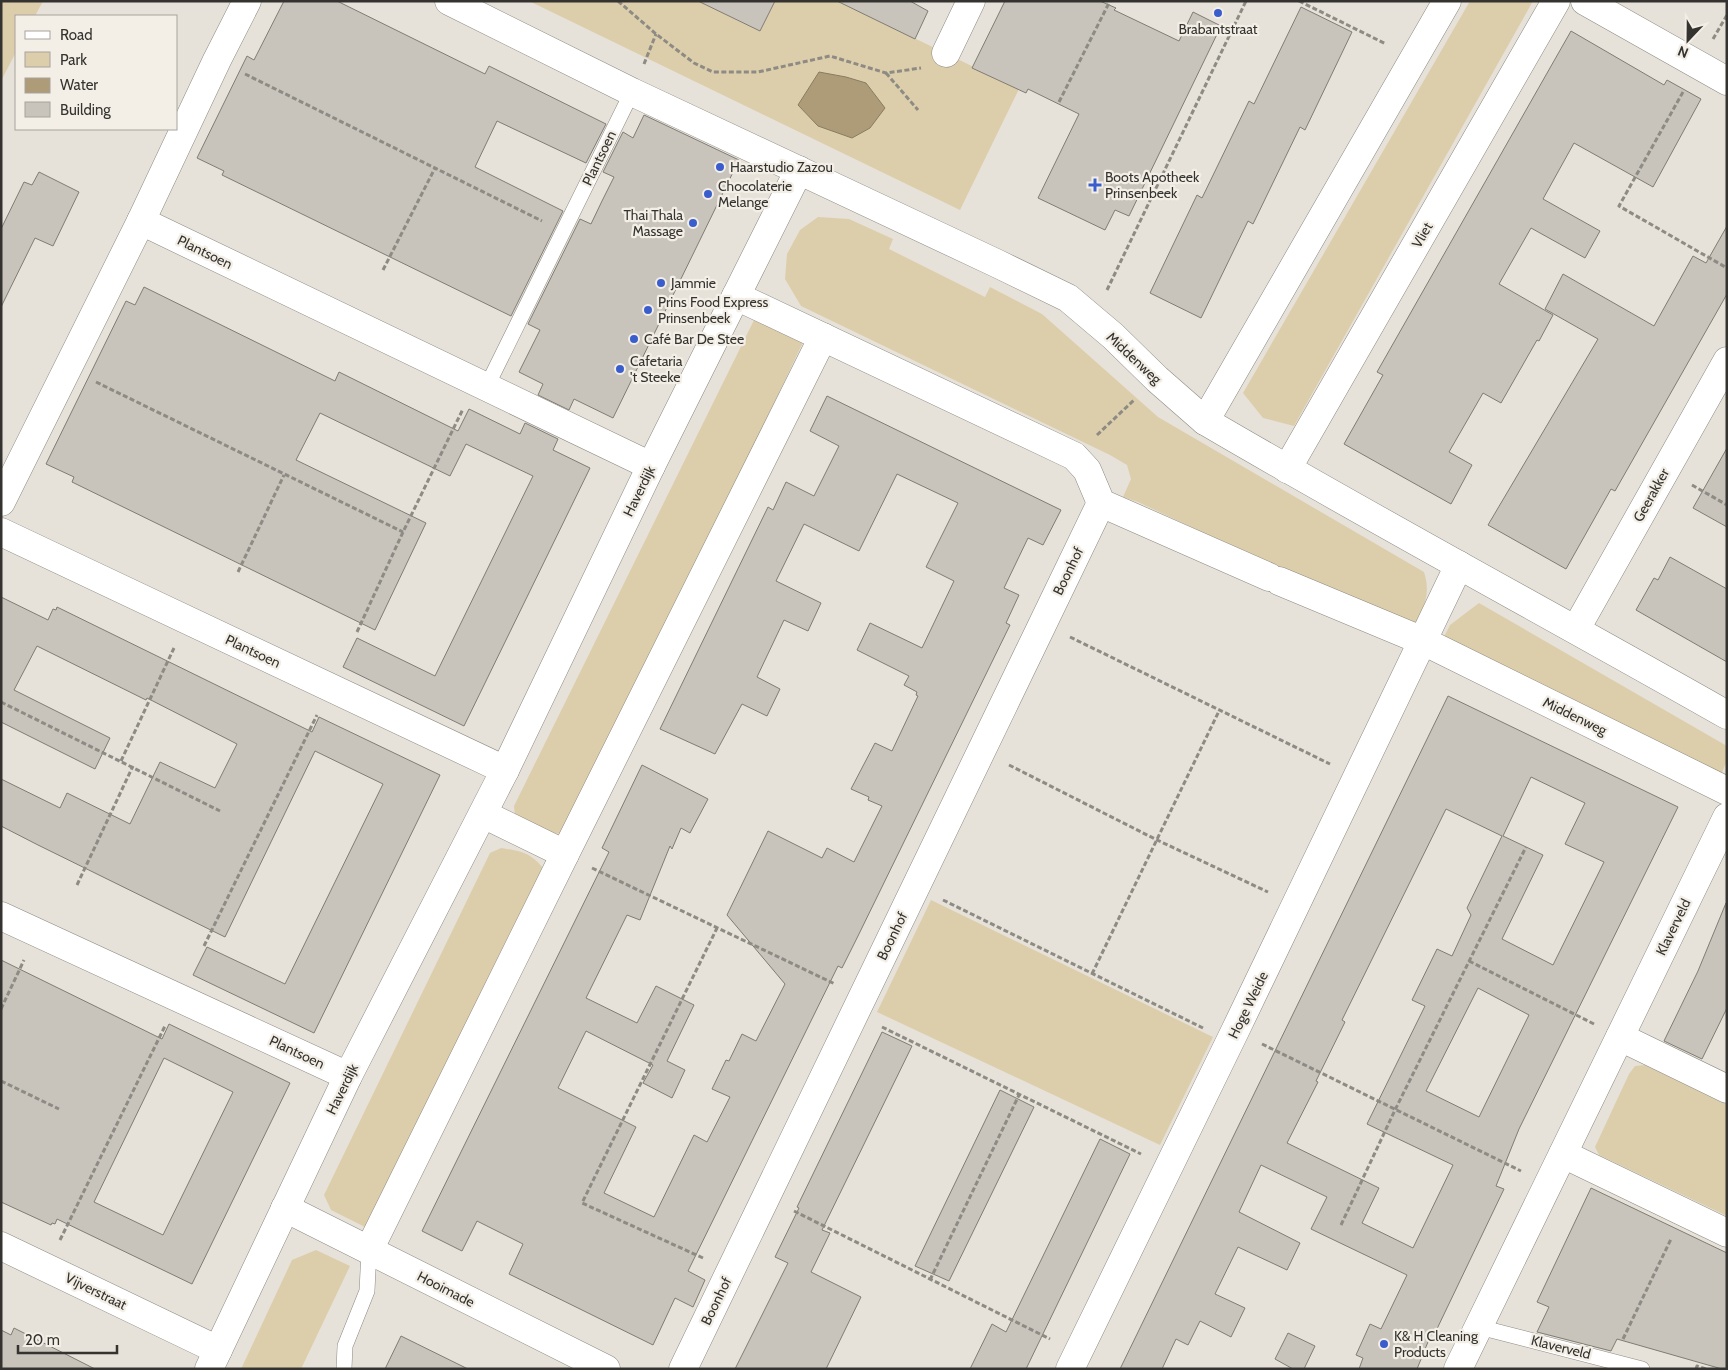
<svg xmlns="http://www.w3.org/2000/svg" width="1728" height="1370" font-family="Cabin,sans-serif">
<rect width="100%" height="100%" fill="#e6e2d9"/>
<!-- green -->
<g fill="#ddceab">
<polygon points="1,1 43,1 35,16 16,16 16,52 1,81"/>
<polygon points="529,1 698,1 760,31 775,1 838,1 1019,89 960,210"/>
<polygon points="1470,1 1533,1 1294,426 1263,418 1243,393"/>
<path d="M818,217L849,219L893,239L889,249L985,297L990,287L1042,314L1158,417L1424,572C1432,597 1422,609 1412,631L1138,502L1123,497L1131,479L1127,465L1110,455L801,306L785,279L787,254L800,230Z"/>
<path d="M757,314L805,338L663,636L564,833C545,836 531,827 515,817L514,806Z"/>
<polygon points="1479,603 1727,746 1727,760 1718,783 1440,645 1450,625"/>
<path d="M501,848C523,851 533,854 546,872L367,1228L331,1210L324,1195L490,853Z"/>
<polygon points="931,900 1213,1037 1160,1145 877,1012"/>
<polygon points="1645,1065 1727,1105 1727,1216 1599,1155 1595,1147 1629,1074 1635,1066"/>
<polygon points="316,1250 350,1266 301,1369 241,1369 292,1260"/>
</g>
<!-- water -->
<polygon fill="#ad9c77" stroke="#897c61" points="819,72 846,77 866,83 885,108 870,128 852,138 818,126 798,105"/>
<!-- building -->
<g fill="#c8c4bc" stroke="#7f7c74" fill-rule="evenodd">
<polygon points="284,1 337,1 485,74 489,66 606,124 586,163 497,121 475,167 563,211 511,316 222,175 224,171 197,158 247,56 254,60"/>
<polygon points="698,1 775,1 760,31"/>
<polygon points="837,1 910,1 928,11 915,39"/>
<polygon points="1005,1 1100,1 1116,8 1114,10 1179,41 1193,12 1221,26 1129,216 1115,210 1105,230 1038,198 1079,114 1028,89 1026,93 972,68"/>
<polygon points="1301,7 1352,32 1305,130 1300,127 1253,224 1248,221 1201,318 1150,293 1197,195 1202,198 1249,101 1254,104"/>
<polygon points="1571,31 1664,85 1667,80 1701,99 1653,187 1574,143 1543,199 1600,231 1585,258 1531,228 1499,284 1553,315 1539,341 1537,340 1501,403 1483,393 1449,452 1472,465 1451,504 1344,444 1383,375 1377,372"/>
<polygon points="644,115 739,160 613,418 574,399 569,410 538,395 543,384 519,372 540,330 528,324 580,219 591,224 602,201 614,177 603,172 623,132 633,138"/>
<polygon points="39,172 79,192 53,246 35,238 1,307 1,229 24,182 32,185"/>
<polygon points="1727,226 1727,294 1615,491 1611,489 1566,569 1488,525 1598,339 1545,309 1563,274 1654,326 1693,256 1706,263"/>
<polygon points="144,287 335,381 339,372 458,431 469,409 520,434 525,423 558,439 553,450 590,468 464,726 343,667 357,638 435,676 533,476 466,444 450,476 320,413 296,460 426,523 375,630 72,482 74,477 46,464 126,301 135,305"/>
<polygon points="827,396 1061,510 1043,545 1028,538 1004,588 1019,595 1006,623 1010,625 857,938 842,968 838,966 688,1271 705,1280 693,1307 675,1298 653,1345 509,1274 523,1244 477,1221 462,1251 422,1231 609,852 602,848 642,765 708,799 690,833 681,828 672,849 670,846 640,920 627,915 586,998 637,1023 656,986 694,1005 667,1061 685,1070 672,1098 643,1083 653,1065 586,1031 558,1088 636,1127 604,1193 654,1217 694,1135 707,1142 730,1097 712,1089 726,1060 729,1061 742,1034 756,1041 785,984 727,915 768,831 822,858 827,848 854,862 882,806 868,800 869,797 851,789 875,743 892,751 918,696 916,695 917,692 904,685 909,676 857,650 870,623 922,648 954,581 926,567 958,503 897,474 859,551 804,524 776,581 821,603 808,631 784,620 757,677 780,689 767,716 742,704 715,754 660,729 768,507 773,510 786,482 814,496 839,446 810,431"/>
<polygon points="1727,448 1727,527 1693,508"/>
<polygon points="1670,557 1727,589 1727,662 1636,610 1654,578 1658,580"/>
<polygon points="1,597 48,620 53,609 56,610 57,607 312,732 319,717 440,775 314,1033 193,975 207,947 285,984 383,784 315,751 225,937 38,845 1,826 1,779 60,808 67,793 130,824 160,762 215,788 237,744 147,698 146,700 37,646 14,690 110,738 95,769 1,722"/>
<path d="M1448,696L1678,807L1519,1129L1496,1186L1504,1189L1435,1333L1432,1332L1417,1369H1359L1363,1358L1356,1355L1370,1324L1381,1329L1407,1275L1311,1229L1327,1197L1261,1165L1239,1212L1300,1243L1287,1270L1238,1247L1215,1294L1245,1308L1231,1337L1200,1321L1188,1345L1176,1339L1162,1369H1120ZM1531,777L1585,803L1565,844L1604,862L1553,965L1502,939L1543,855L1503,836ZM1446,809L1502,836L1467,908L1471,915L1452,956L1437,949L1412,1000L1425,1006L1367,1124L1453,1165L1413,1248L1362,1223L1379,1188L1287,1143L1318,1082L1316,1081L1345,1022L1342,1020ZM1478,988L1529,1015L1479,1117L1426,1091Z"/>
<polygon points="1726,903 1727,1008 1702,1059 1664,1041 1698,971"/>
<path d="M1,960L162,1039L169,1024L290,1083L192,1284L57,1219L55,1224L52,1223L51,1225L1,1202ZM164,1058L233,1092L163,1235L94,1202Z"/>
<polygon points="882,1032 912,1046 822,1230 830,1233 811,1272 861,1297 826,1369 735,1369 788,1263 775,1257 799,1208 797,1207"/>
<polygon points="1000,1090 1034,1107 949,1281 915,1266"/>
<polygon points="1100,1139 1130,1154 1026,1369 970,1369 992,1324 1006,1332"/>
<polygon points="1591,1188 1727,1253 1727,1369 1722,1369 1617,1339 1611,1351 1537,1332 1549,1307 1537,1302"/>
<polygon points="14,1328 95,1369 1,1369 1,1330 11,1335"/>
<polygon points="1288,1333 1315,1346 1304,1369 1293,1369 1275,1359"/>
<polygon points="401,1336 468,1369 385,1369"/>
</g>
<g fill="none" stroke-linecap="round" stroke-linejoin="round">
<defs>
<g id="service">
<polyline points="487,386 632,92"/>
<polyline points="1479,1327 1642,1369"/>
<polyline points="344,1369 345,1346 367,1291 369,1250"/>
</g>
<g id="minor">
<polyline points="449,1 632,92 996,263 1068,298 1113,336 1157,379 1205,421"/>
<polyline points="1585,1 1727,81"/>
<polyline points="946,53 971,1"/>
<polyline points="141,221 651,466"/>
<polyline points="736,296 1074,456 1087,470 1101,503 1269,577"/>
<polyline points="1287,469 1556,1"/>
<polyline points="1,502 141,221 217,60 247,1"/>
<polyline points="1,532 505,770"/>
<polyline points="1279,581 1423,641 1727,791"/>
<polyline points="1576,629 1727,361"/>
<polyline points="483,814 565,854 823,337"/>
<polyline points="1,916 348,1076"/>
<polyline points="1620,1037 1727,1089"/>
<polyline points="1563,1154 1727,1233"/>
<polyline points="285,1208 606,1369"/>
<polyline points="1,1246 218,1350"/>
<polyline points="369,1250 565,854"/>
<polyline points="209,1369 348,1076 505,770 651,466 799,170"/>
<polyline points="683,1369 1101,503"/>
<polyline points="1070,1369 1235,1031 1459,565"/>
<polyline points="1458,1369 1727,817"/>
</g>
<path id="tertiary" d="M1447,1L1205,421C1377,522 1553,616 1727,715"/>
</defs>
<!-- service casing -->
<use href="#service" stroke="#8d8a82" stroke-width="16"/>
<!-- minor casing -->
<use href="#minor" stroke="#8d8a82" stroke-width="29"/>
<!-- tertiary casing -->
<use href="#tertiary" stroke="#8d8a82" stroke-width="29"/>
<!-- path -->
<g stroke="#8d8b84" stroke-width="3" stroke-dasharray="5 2.5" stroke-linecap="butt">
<polyline points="618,1 656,34 694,63 713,72 758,72 830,56 886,73 921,68"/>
<polyline points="1299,1 1386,44"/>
<polyline points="1713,39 1727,15"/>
<polyline points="644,64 656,34"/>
<polyline points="886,73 918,110"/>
<polyline points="245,74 542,221"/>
<polyline points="1683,92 1619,206 1727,268"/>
<polyline points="1059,102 1110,1"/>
<polyline points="383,270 435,168"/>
<polyline points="1107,290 1246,1"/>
<polyline points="96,382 403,532"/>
<polyline points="1097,435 1134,400"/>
<polyline points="1692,485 1727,505"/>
<polyline points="238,572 284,475"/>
<polyline points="357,632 403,532 463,409"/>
<polyline points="1070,637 1330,764"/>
<polyline points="1,702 220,811"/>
<polyline points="121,761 174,648"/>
<polyline points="1009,765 1157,840 1268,892"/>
<polyline points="592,868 835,984"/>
<polyline points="77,885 133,766"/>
<polyline points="943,900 1203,1028"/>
<polyline points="204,946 317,715"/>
<polyline points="1469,961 1594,1024"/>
<polyline points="1092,974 1219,711"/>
<polyline points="1,1009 24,960"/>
<polyline points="882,1027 1141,1154"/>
<polyline points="1262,1044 1521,1171"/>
<polyline points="1,1081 59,1109"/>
<polyline points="794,1211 1050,1339"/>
<polyline points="1341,1225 1395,1110 1526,847"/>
<polyline points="60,1240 165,1026"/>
<polyline points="703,1258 582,1203 717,928"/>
<polyline points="930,1280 1019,1095"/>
<polyline points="1623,1339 1671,1239"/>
<polyline points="1696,1369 1697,1366 1706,1369"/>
</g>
<!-- service -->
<use href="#service" stroke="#fff" stroke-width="15"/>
<!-- minor -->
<use href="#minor" stroke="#fff" stroke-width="28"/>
<!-- tertiary -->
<use href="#tertiary" stroke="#fff" stroke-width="28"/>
</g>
<!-- markers -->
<g fill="#3a5dce" stroke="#f3efe7" stroke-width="2">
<circle cx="1218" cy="13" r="5"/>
<circle cx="720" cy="167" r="5"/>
<path d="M1092.5 177.5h5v5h5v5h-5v5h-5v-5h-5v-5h5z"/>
<circle cx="708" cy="194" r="5"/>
<circle cx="693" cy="223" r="5"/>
<circle cx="661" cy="283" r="5"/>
<circle cx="648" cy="310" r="5"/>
<circle cx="634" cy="339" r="5"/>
<circle cx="620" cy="369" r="5"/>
<circle cx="1384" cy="1344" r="5"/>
</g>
<g text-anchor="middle" stroke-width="4.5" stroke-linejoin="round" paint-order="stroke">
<!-- poi labels -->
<g font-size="14" fill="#34332f" stroke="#f3efe7" text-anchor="start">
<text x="1218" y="34" text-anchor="middle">Brabantstraat</text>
<text x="730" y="172">Haarstudio Zazou</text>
<text x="1105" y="182">Boots Apotheek<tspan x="1105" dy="16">Prinsenbeek</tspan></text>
<text x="718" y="191">Chocolaterie<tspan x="718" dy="16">Melange</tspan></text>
<text x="683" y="220" text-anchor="end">Thai Thala<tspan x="683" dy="16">Massage</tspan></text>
<text x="671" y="288">Jammie</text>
<text x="658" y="307">Prins Food Express<tspan x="658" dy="16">Prinsenbeek</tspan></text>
<text x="644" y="344">Café Bar De Stee</text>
<text x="630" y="366">Cafetaria<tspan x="630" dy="16">'t Steeke</tspan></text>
<text x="1394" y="1341">K&amp; H Cleaning<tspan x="1394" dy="16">Products</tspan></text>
</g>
<!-- street labels -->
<g font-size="14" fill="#34332f" stroke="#f3efe7">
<text transform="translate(599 158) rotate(-64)" y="5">Plantsoen</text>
<text transform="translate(1422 235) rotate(-60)" y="5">Vliet</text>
<text transform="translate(205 252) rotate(26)" y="5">Plantsoen</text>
<text transform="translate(1134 358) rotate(43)" y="5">Middenweg</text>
<text transform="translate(639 491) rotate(-64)" y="5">Haverdijk</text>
<text transform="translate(1651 495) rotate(-61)" y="5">Geerakker</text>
<text transform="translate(1068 571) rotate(-64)" y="5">Boonhof</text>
<text transform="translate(253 651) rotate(25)" y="5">Plantsoen</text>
<text transform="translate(1575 716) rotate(26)" y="5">Middenweg</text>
<text transform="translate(1673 927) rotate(-64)" y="5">Klaverveld</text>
<text transform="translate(892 936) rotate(-64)" y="5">Boonhof</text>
<text transform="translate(1248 1005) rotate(-64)" y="5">Hoge Weide</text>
<text transform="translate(297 1052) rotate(25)" y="5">Plantsoen</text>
<text transform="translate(342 1089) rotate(-64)" y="5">Haverdijk</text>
<text transform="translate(446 1289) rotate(27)" y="5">Hooimade</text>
<text transform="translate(96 1291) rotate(26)" y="5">Vijverstraat</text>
<text transform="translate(716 1301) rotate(-64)" y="5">Boonhof</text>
<text transform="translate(1561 1347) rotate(14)" y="5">Klaverveld</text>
</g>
</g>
<!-- border -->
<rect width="1728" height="1370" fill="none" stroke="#34332f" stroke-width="5"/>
<!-- legend -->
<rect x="15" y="15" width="162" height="115" fill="#f3efe7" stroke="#a7a49d"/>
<rect x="25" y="31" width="25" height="8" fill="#ffffff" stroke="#a7a49d"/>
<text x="60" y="40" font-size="15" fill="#34332f">Road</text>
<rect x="25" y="52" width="25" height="15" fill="#ddceab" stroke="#a7a49d"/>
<text x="60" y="65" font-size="15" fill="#34332f">Park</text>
<rect x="25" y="78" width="25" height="15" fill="#ad9c77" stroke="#a7a49d"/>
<text x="60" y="90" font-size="15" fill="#34332f">Water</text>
<rect x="25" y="102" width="25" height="15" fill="#c8c4bc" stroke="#a7a49d"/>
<text x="60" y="115" font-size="15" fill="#34332f">Building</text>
<!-- north arrow -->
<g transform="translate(1688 40) rotate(202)" stroke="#f3efe7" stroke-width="4" paint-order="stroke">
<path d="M0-4L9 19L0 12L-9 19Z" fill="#34332f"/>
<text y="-8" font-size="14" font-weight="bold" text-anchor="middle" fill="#34332f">N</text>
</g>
<!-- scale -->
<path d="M18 1345v8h99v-8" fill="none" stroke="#34332f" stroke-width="2.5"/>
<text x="25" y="1345" font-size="15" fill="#34332f" stroke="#f3efe7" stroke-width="4" paint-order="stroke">20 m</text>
</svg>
